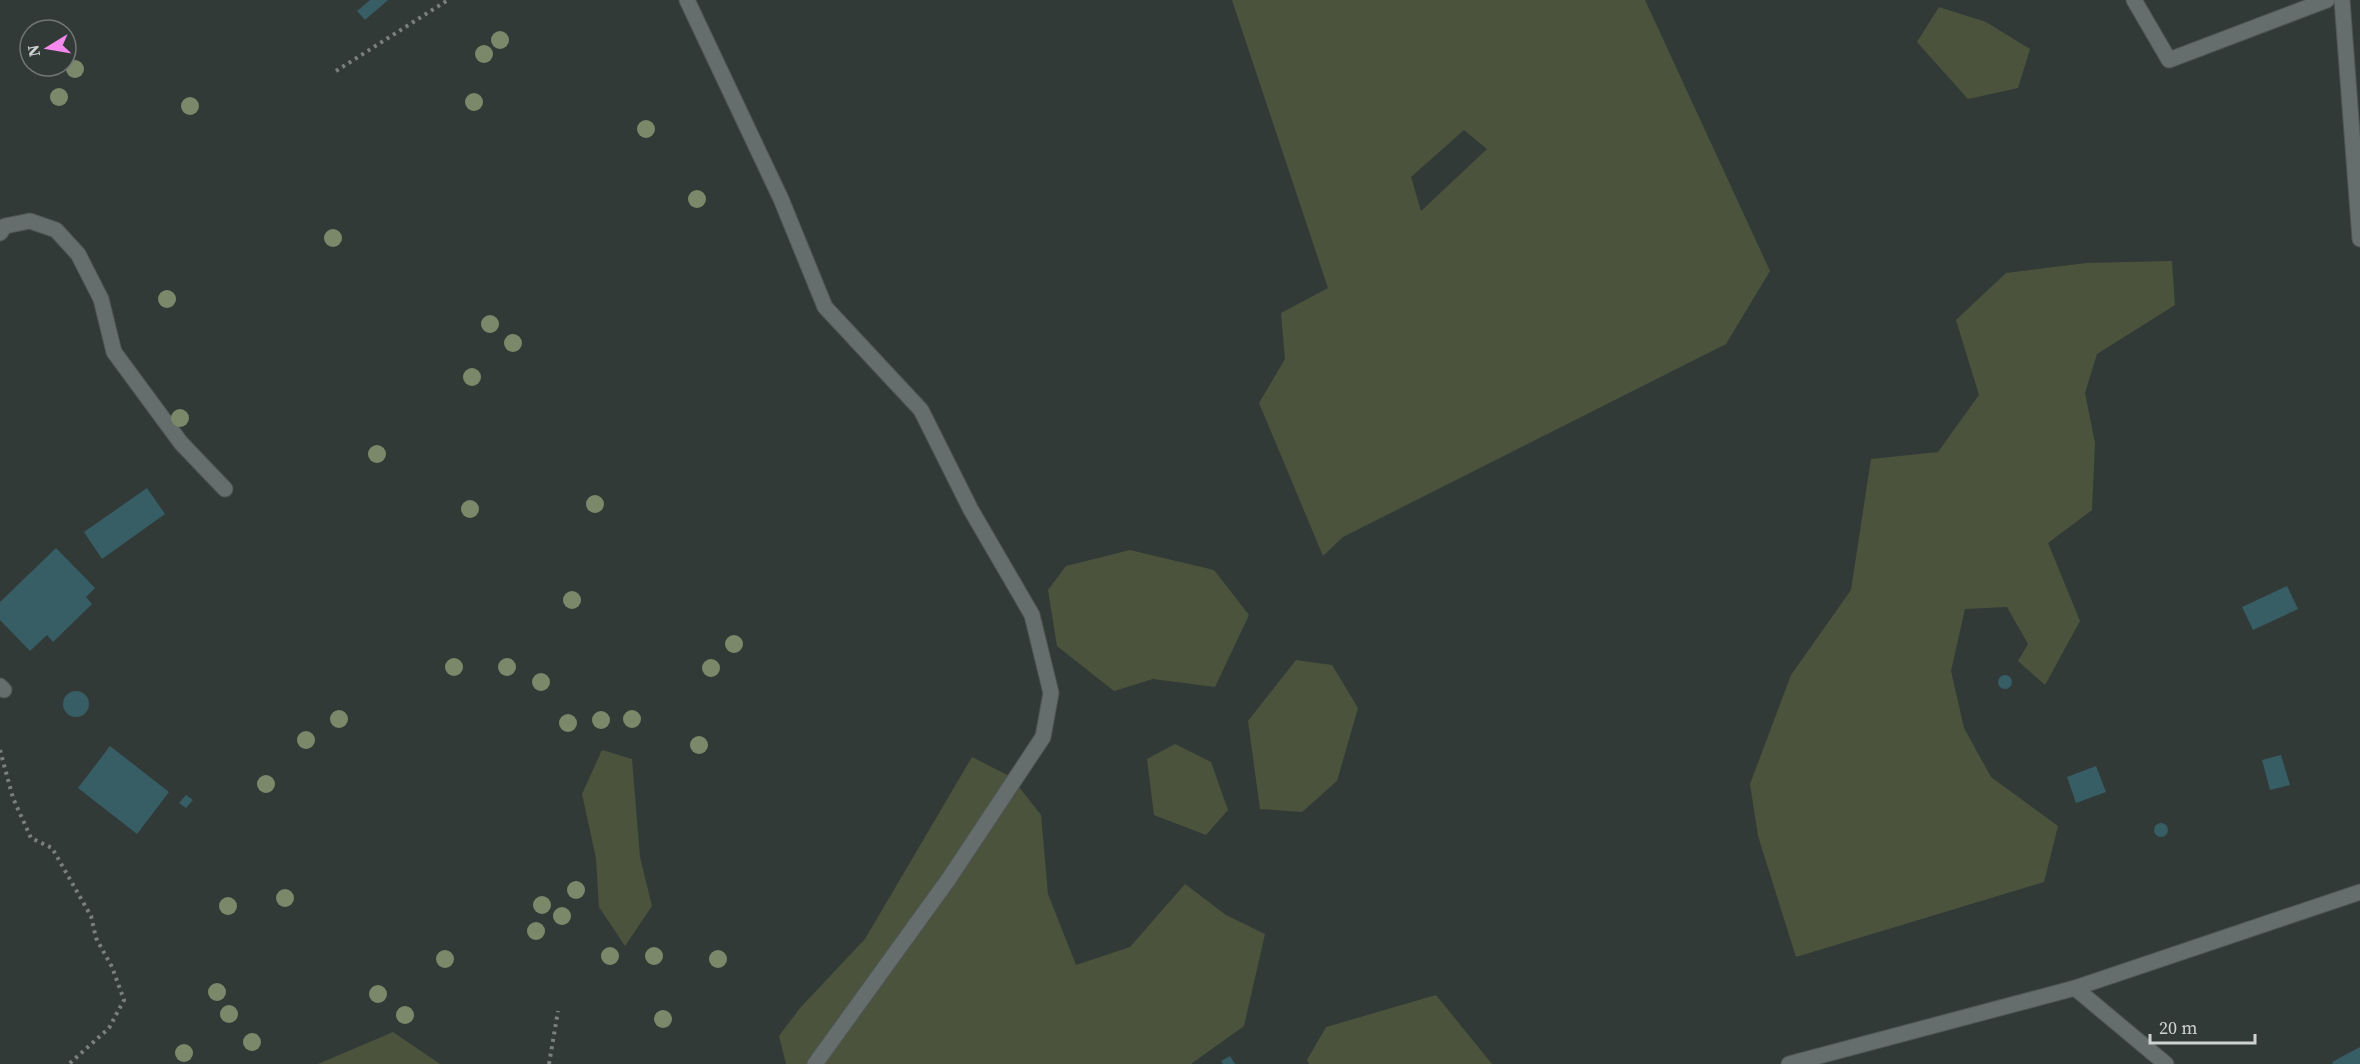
<svg xmlns="http://www.w3.org/2000/svg" width="2360" height="1064" font-family="'Source Serif 4',serif">
<rect width="100%" height="100%" fill="#323a38"/>
<!-- green -->
<g fill="#4b533d" fill-rule="evenodd">
<path d="M1232,0H1645L1770,271L1726,344L1343,537L1323,556L1259,403L1285,359L1281,313L1328,288ZM1464,130L1487,149L1421,211L1411,177Z"/>
<polygon points="1939,7 1986,22 2030,49 2018,88 1968,99 1917,42"/>
<polygon points="2172,261 2175,305 2097,354 2085,393 2095,443 2092,510 2048,543 2080,621 2045,685 2018,661 2028,644 2007,607 1965,609 1951,671 1964,728 1991,777 2058,826 2044,882 1796,957 1758,836 1750,784 1791,675 1851,590 1871,459 1938,452 1979,395 1956,320 2006,273 2086,263"/>
<polygon points="1130,550 1214,570 1249,615 1215,687 1153,679 1114,691 1057,646 1048,590 1066,566"/>
<polygon points="1296,660 1332,665 1358,708 1337,781 1302,812 1260,809 1248,721"/>
<polygon points="1175,744 1211,762 1228,810 1206,835 1154,815 1147,759"/>
<polygon points="602,750 632,759 640,857 652,906 625,946 599,907 596,858 582,794"/>
<polygon points="972,757 1011,777 1041,815 1048,894 1076,965 1130,947 1185,884 1226,915 1265,934 1244,1026 1191,1064 786,1064 779,1036 800,1008 865,939"/>
<polygon points="1436,995 1492,1064 1309,1064 1307,1060 1326,1027"/>
<polygon points="393,1032 440,1064 318,1064"/>
</g>
<!-- building -->
<g fill="#375d65">
<polygon points="370,0 388,0 365,20 357,11"/>
<polygon points="147,488 165,514 102,559 84,532"/>
<polygon points="56,548 95,588 86,597 92,604 53,642 47,635 30,651 0,620 0,602"/>
<polygon points="2287,586 2298,609 2253,630 2242,607"/>
<circle cx="2005" cy="682" r="7"/>
<circle cx="76" cy="704" r="13"/>
<polygon points="110,746 169,792 137,834 78,788"/>
<polygon points="2281,755 2290,785 2270,790 2262,760"/>
<polygon points="2096,766 2106,792 2076,803 2067,777"/>
<polygon points="186,795 193,800 186,808 179,803"/>
<circle cx="2161" cy="830" r="7"/>
<polygon points="2360,1047 2360,1064 2333,1064 2332,1062"/>
<polygon points="1230,1056 1235,1064 1223,1064 1221,1061"/>
</g>
<g fill="none" stroke-linecap="round" stroke-linejoin="round">
<defs>
<g id="street">
<polyline points="687,0 781,199 825,307 921,410 971,510 1032,615 1051,693 1043,737 948,880 815,1064"/>
<polyline points="2134,0 2169,60 2327,0"/>
<polyline points="2342,0 2360,239"/>
<polyline points="0,233 5,226 30,221 56,230 78,254 101,299 114,352 181,443 225,489"/>
<polyline points="0,686 4,690"/>
<polyline points="2075,988 2166,1064"/>
</g>
<polyline id="secondary" points="1789,1064 2075,988 2360,892"/>
</defs>
<!-- street casing -->
<use href="#street" stroke="#4f5655" stroke-width="17"/>
<!-- secondary casing -->
<use href="#secondary" stroke="#4f5655" stroke-width="17"/>
<!-- path -->
<g stroke="#79807e" stroke-width="4" stroke-dasharray="3 4.5" stroke-linecap="butt">
<polyline points="336,71 448,0"/>
<polyline points="0,750 13,798 31,838 52,848 91,916 96,938 112,967 124,1000 109,1028 69,1064"/>
<polyline points="549,1064 558,1011"/>
</g>
<!-- street -->
<use href="#street" stroke="#656e6c" stroke-width="15"/>
<!-- secondary -->
<use href="#secondary" stroke="#656e6c" stroke-width="15"/>
</g>
<!-- trees -->
<g fill="#7b896a">
<circle cx="500" cy="40" r="9"/>
<circle cx="484" cy="54" r="9"/>
<circle cx="75" cy="69" r="9"/>
<circle cx="59" cy="97" r="9"/>
<circle cx="474" cy="102" r="9"/>
<circle cx="190" cy="106" r="9"/>
<circle cx="646" cy="129" r="9"/>
<circle cx="697" cy="199" r="9"/>
<circle cx="333" cy="238" r="9"/>
<circle cx="167" cy="299" r="9"/>
<circle cx="490" cy="324" r="9"/>
<circle cx="513" cy="343" r="9"/>
<circle cx="472" cy="377" r="9"/>
<circle cx="180" cy="418" r="9"/>
<circle cx="377" cy="454" r="9"/>
<circle cx="595" cy="504" r="9"/>
<circle cx="470" cy="509" r="9"/>
<circle cx="572" cy="600" r="9"/>
<circle cx="734" cy="644" r="9"/>
<circle cx="454" cy="667" r="9"/>
<circle cx="507" cy="667" r="9"/>
<circle cx="711" cy="668" r="9"/>
<circle cx="541" cy="682" r="9"/>
<circle cx="339" cy="719" r="9"/>
<circle cx="632" cy="719" r="9"/>
<circle cx="601" cy="720" r="9"/>
<circle cx="568" cy="723" r="9"/>
<circle cx="306" cy="740" r="9"/>
<circle cx="699" cy="745" r="9"/>
<circle cx="266" cy="784" r="9"/>
<circle cx="576" cy="890" r="9"/>
<circle cx="285" cy="898" r="9"/>
<circle cx="542" cy="905" r="9"/>
<circle cx="228" cy="906" r="9"/>
<circle cx="562" cy="916" r="9"/>
<circle cx="536" cy="931" r="9"/>
<circle cx="610" cy="956" r="9"/>
<circle cx="654" cy="956" r="9"/>
<circle cx="445" cy="959" r="9"/>
<circle cx="718" cy="959" r="9"/>
<circle cx="217" cy="992" r="9"/>
<circle cx="378" cy="994" r="9"/>
<circle cx="229" cy="1014" r="9"/>
<circle cx="405" cy="1015" r="9"/>
<circle cx="663" cy="1019" r="9"/>
<circle cx="252" cy="1042" r="9"/>
<circle cx="184" cy="1053" r="9"/>
</g>
<!-- north arrow -->
<g transform="translate(48 48) rotate(259)"><circle r="28" fill="#323a38" stroke="#707776" stroke-width="1.5"/>
<path d="M0-4.5L10 22L0 15L-10 22Z" fill="#f589ee"/>
<text y="-9" font-size="16" font-weight="bold" text-anchor="middle" fill="#ced3d2">N</text>
</g>
<!-- scale -->
<path d="M2150 1034v9h105v-9" fill="none" stroke="#ced3d2" stroke-width="3"/>
<text x="2159" y="1034" font-size="18" fill="#ced3d2" stroke="#323a38" stroke-width="4.5" paint-order="stroke">20 m</text>
</svg>
